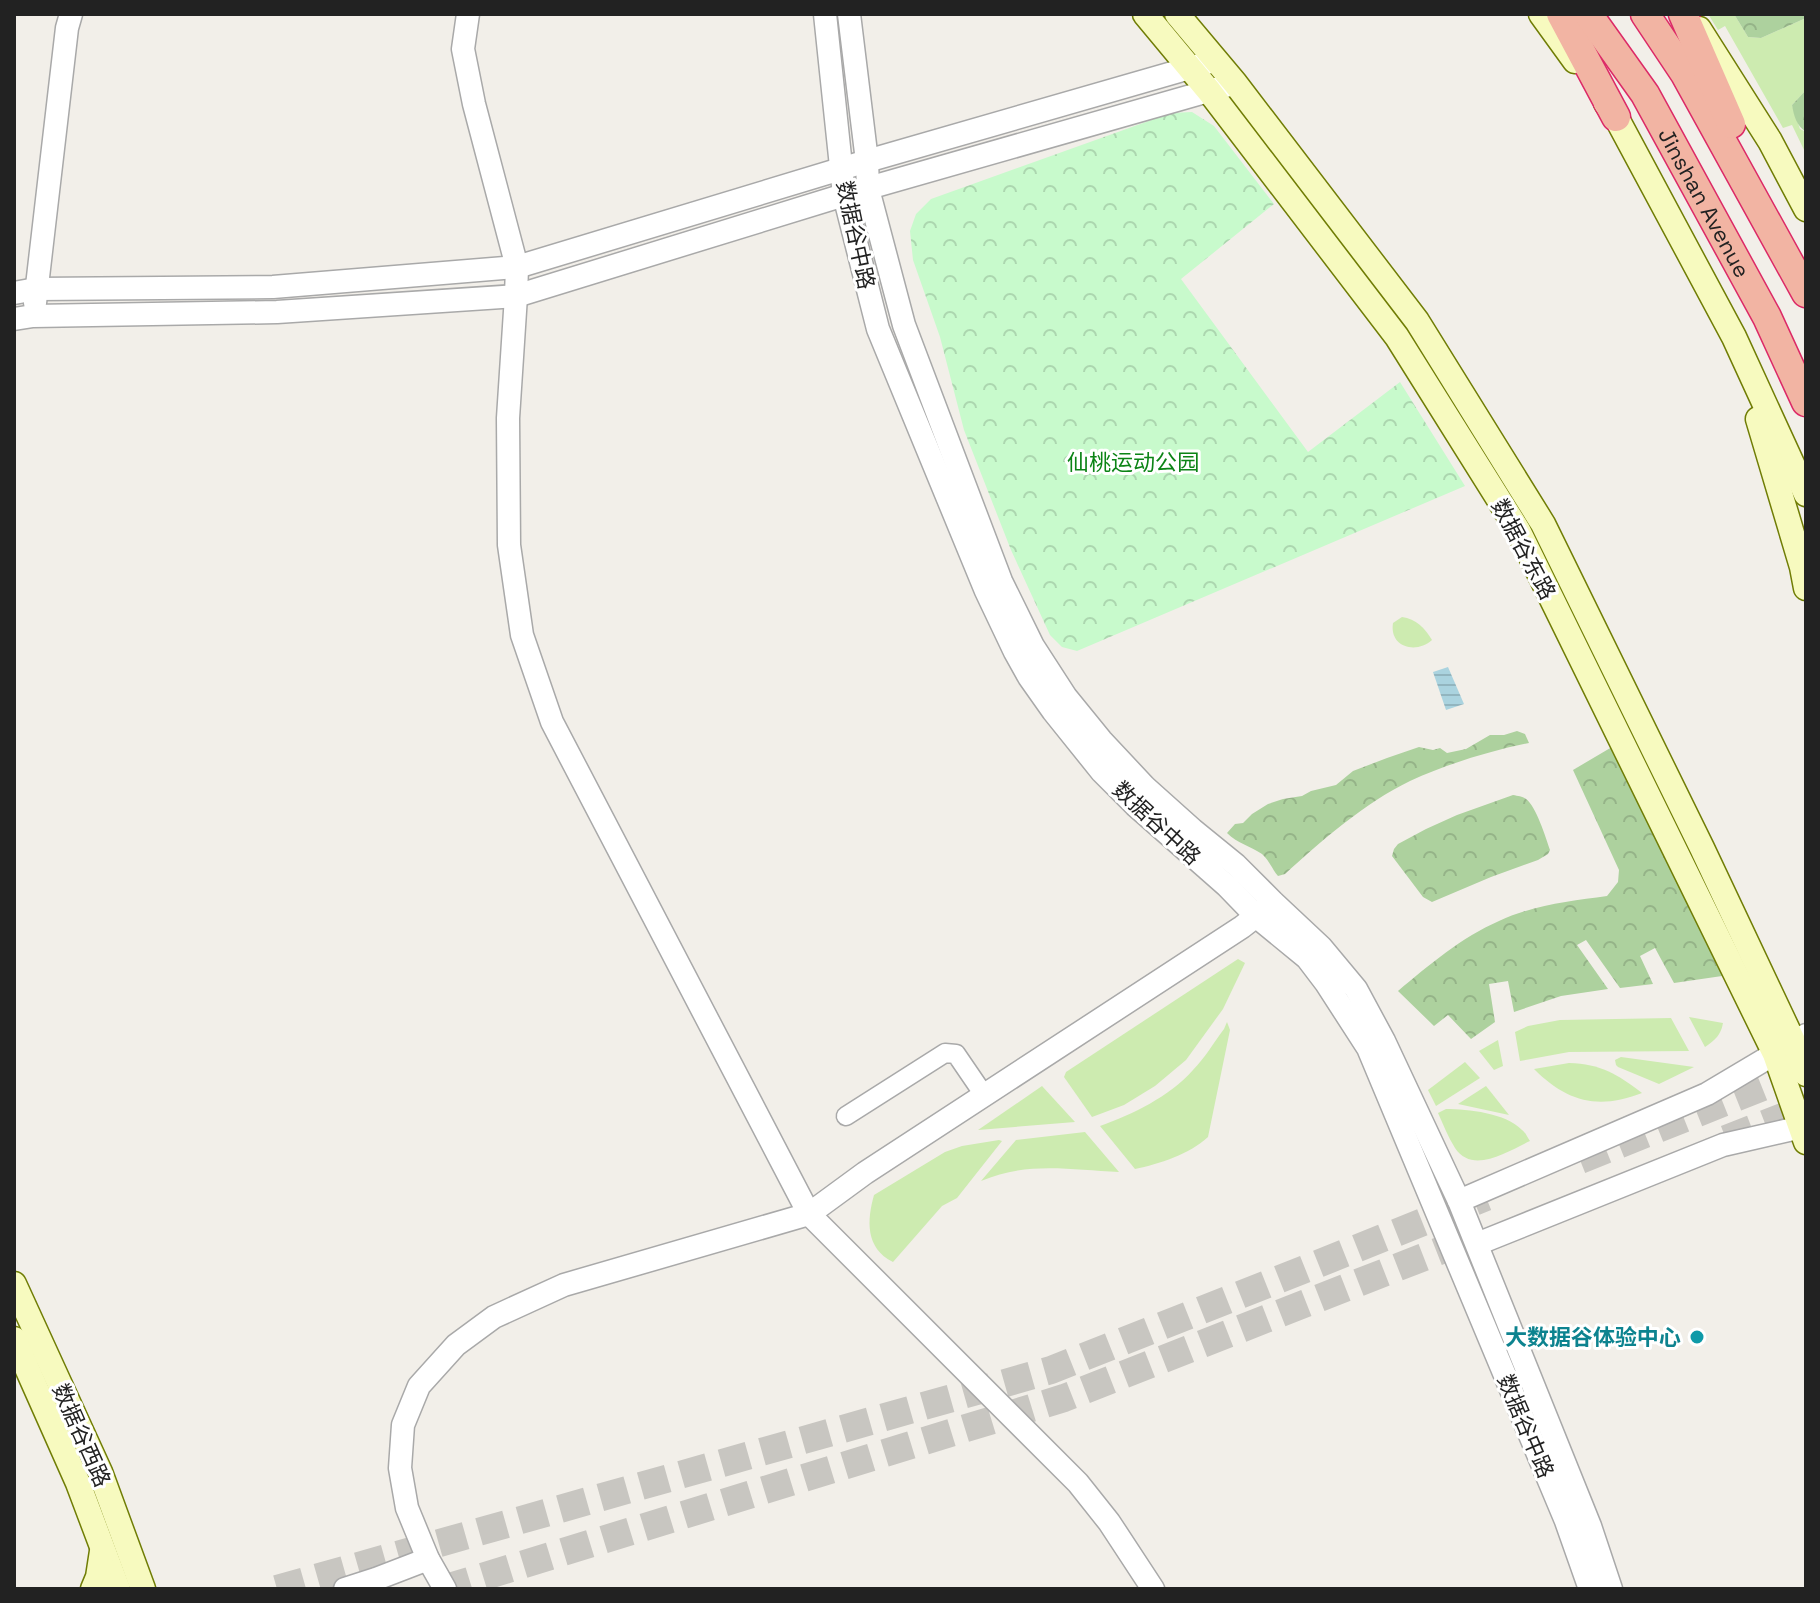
<svg xmlns="http://www.w3.org/2000/svg" width="1820" height="1603" font-family="'Space Grotesk','Noto Sans SC',sans-serif">
<defs>
<pattern id="forest-crowns" width="20" height="18" patternUnits="userSpaceOnUse" patternTransform="scale(2)"><rect width="20" height="18" fill="#add19e"/><path d="M2 6a3 3 0 1 1 6 0M12 15a3 3 0 1 1 6 0" fill="none" stroke="#95b388"/></pattern>
<pattern id="park-crowns" width="20" height="18" patternUnits="userSpaceOnUse" patternTransform="scale(2)"><rect width="20" height="18" fill="#c8facc"/><path d="M2 6a3 3 0 1 1 6 0M12 15a3 3 0 1 1 6 0" fill="none" stroke="#acd6af"/></pattern>
<pattern id="water-rules" width="6" height="5" patternUnits="userSpaceOnUse" patternTransform="scale(2)"><rect width="6" height="5" fill="#aad3df"/><path d="M0 2.5h6" fill="none" stroke="#92b5bf"/></pattern>
</defs>
<rect width="100%" height="100%" fill="#f2efe9"/>
<!-- grass -->
<g fill="#cdebb0">
<polygon points="1708,14 1734,14 1748,37 1761,38 1806,18 1806,90 1792,105 1800,129 1806,132 1806,154 1792,125 1783,128 1725,26 1718,30"/>
<path d="M1402,617C1416,619 1425,628 1432,640C1417,654 1389,648 1393,623Z"/>
<polygon points="1238,959 1245,963 1223,1009 1186,1060 1155,1086 1124,1105 1092,1117 1064,1077 1066,1072"/>
<path d="M1689,1017L1723,1023C1721,1035 1715,1040 1705,1047Z"/>
<polygon points="1671,1018 1689,1051 1569,1052 1520,1061 1515,1032 1528,1026 1560,1020"/>
<path d="M1227,1022L1230,1030L1208,1137C1190,1154 1159,1164 1135,1169L1100,1126C1133,1114 1169,1097 1193,1070C1205,1058 1214,1042 1224,1029Z"/>
<polygon points="1498,1040 1503,1066 1494,1070 1479,1051"/>
<polygon points="1621,1057 1694,1067 1659,1084 1618,1067 1616,1065 1615,1060"/>
<polygon points="1465,1062 1480,1078 1436,1106 1428,1090"/>
<path d="M1569,1063C1601,1064 1617,1074 1642,1093C1598,1110 1567,1102 1534,1069Z"/>
<polygon points="1042,1086 1075,1122 978,1130"/>
<polygon points="1486,1086 1509,1115 1458,1104"/>
<path d="M1446,1109C1468,1109 1506,1113 1522,1130C1526,1133 1527,1137 1530,1141C1508,1151 1473,1175 1455,1148C1448,1137 1443,1124 1438,1113Z"/>
<path d="M1085,1132L1119,1172C1070,1170 1028,1161 981,1181L1016,1140Z"/>
<path d="M999,1140L1002,1141L957,1198L942,1206L893,1262C865,1248 867,1220 874,1195L945,1152L962,1146Z"/>
</g>
<!-- forest -->
<g fill="url(#forest-crowns)">
<polygon points="1734,14 1806,14 1806,18 1761,38 1748,37"/>
<path d="M1806,90V132C1796,125 1794,116 1792,105Z"/>
<path d="M1517,731L1525,734L1529,743C1490,751 1447,764 1410,781C1366,802 1321,841 1285,874L1278,876C1272,869 1269,860 1262,854C1250,846 1237,843 1227,833L1235,824L1243,823L1252,814L1268,804L1283,799L1302,796L1311,791L1336,785L1353,771L1387,758L1419,747L1433,750L1440,748L1447,753L1466,749L1490,735H1504Z"/>
<path d="M1617,744L1729,975L1674,983L1655,948L1640,956L1653,984L1620,988L1586,940L1577,945L1608,989L1561,996L1514,1012L1508,981L1489,984L1495,1022L1471,1039L1448,1015L1434,1026L1398,991C1429,965 1462,937 1499,921C1533,905 1571,901 1607,896L1618,882L1619,870L1573,770Z"/>
<path d="M1513,795C1518,796 1522,796 1526,799C1536,806 1546,838 1550,850L1548,854L1538,860L1491,877L1432,902L1423,897L1392,856L1394,849L1398,844L1426,829L1457,815Z"/>
</g>
<!-- park -->
<polygon fill="url(#park-crowns)" points="1192,112 1214,126 1274,204 1181,279 1308,452 1400,382 1465,486 1077,651 1062,647 1050,635 1011,550 964,430 940,337 913,260 910,231 916,214 931,199 1171,113"/>
<!-- water -->
<polygon fill="url(#water-rules)" points="1448,667 1464,704 1446,710 1433,672"/>
<g fill="none" stroke-linecap="round" stroke-linejoin="round">
<!-- primary-tunnel -->
<g stroke="#c8c6c1" stroke-width="28" stroke-dasharray="28 14" stroke-linecap="butt">
<polyline points="1726,1139 1806,1108"/>
<polyline points="1580,1160 1805,1070"/>
<polyline points="277,1589 1051,1370 1486,1197"/>
<polyline points="443,1589 1064,1398 1475,1237"/>
</g>
<defs>
<polyline id="minor" points="846,1116 945,1053 956,1054 984,1095"/>
<g id="tertiary">
<polyline points="468,14 463,49 474,104 517,267 516,296 508,418 509,545 522,635 552,722 809,1214 1078,1483 1109,1522 1153,1589"/>
<polyline points="825,14 844,195 878,329 986,591 1015,652 1029,677 1053,711 1102,772 1135,805 1227,886 1257,917 1307,958 1326,983 1368,1048 1566,1521 1590,1589"/>
<polyline points="849,14 867,161 868,189 904,325 1001,581 1033,646 1066,697 1101,740 1145,787 1193,830 1236,865 1273,902 1321,947 1356,989 1384,1041 1459,1201 1590,1526 1611,1589"/>
<polyline points="14,293 36,289 273,287 517,267 867,161 1207,63"/>
<polyline points="35,303 67,28 71,14"/>
<polyline points="14,319 33,316 277,312 516,296 844,195 1226,86"/>
<polyline points="1459,1201 1707,1094 1806,1035"/>
<polyline points="1477,1244 1723,1145 1806,1126"/>
<polyline points="345,1589 376,1579 428,1559"/>
<polyline points="445,1589 428,1559 407,1508 400,1468 403,1425 419,1386 456,1345 494,1317 564,1285 809,1214 865,1173 1242,927 1265,909"/>
</g>
<g id="secondary">
<polyline points="1145,14 1209,91 1397,337 1518,530 1775,1054 1806,1142"/>
<polyline points="1177,14 1235,83 1417,321 1543,524 1702,848 1794,1043 1806,1074"/>
<polyline points="1541,14 1575,61"/>
<polyline points="1699,29 1770,141 1806,209"/>
<polyline points="1606,103 1616,117 1734,337 1806,494"/>
<polyline points="1758,419 1802,567 1806,588"/>
<polyline points="14,1284 100,1472 143,1589"/>
<polyline points="14,1339 78,1483 118,1589"/>
<polyline points="93,1589 98,1577 102,1551"/>
</g>
<g id="trunk">
<polyline points="1561,14 1616,117"/>
<path id="s1" d="M1588,14L1645,94L1767,317L1806,402"/>
<polyline points="1645,14 1685,74 1806,293"/>
<polyline points="1683,14 1731,124"/>
</g>
</defs>
<!-- minor casing -->
<use href="#minor" stroke="#a9a9a9" stroke-width="21"/>
<!-- tertiary casing -->
<use href="#tertiary" stroke="#a9a9a9" stroke-width="25"/>
<!-- secondary casing -->
<use href="#secondary" stroke="#707d05" stroke-width="27"/>
<!-- trunk casing -->
<use href="#trunk" stroke="#dc2a67" stroke-width="31"/>
<!-- minor -->
<use href="#minor" stroke="#fff" stroke-width="18"/>
<!-- tertiary -->
<use href="#tertiary" stroke="#fff" stroke-width="22"/>
<!-- secondary -->
<use href="#secondary" stroke="#f7fabf" stroke-width="24"/>
<!-- trunk -->
<use href="#trunk" stroke="#f2b4a3" stroke-width="28"/>
</g>
<!-- markers -->
<circle fill="#0f9aa8" stroke="#fff" stroke-width="3" cx="1697" cy="1337" r="8"/>
<g text-anchor="middle" stroke-width="6" stroke-linejoin="round" paint-order="stroke">
<!-- street labels -->
<g font-size="22" fill="#222" stroke="#fff">
<text dy="8" stroke="none"><textPath href="#s1" startOffset="222">Jinshan Avenue</textPath></text>
<text transform="translate(856 235) rotate(78)" y="8">数据谷中路</text>
<text transform="translate(1524 549) rotate(62)" y="8">数据谷东路</text>
<text transform="translate(1157 823) rotate(43)" y="8">数据谷中路</text>
<text transform="translate(1526 1426) rotate(67)" y="8">数据谷中路</text>
<text transform="translate(82 1435) rotate(66)" y="8">数据谷西路</text>
</g>
<!-- park labels -->
<g font-size="22" fill="#0c8416" stroke="#fff">
<text x="1133" y="470">仙桃运动公园</text>
</g>
<!-- culture labels -->
<g font-size="22" font-weight="bold" fill="#0d838f" stroke="#fff" text-anchor="end">
<text x="1681" y="1345">大数据谷体验中心</text>
</g>
</g>
<!-- border -->
<rect width="1820" height="1603" fill="none" stroke="#222222" stroke-width="32"/>
</svg>
